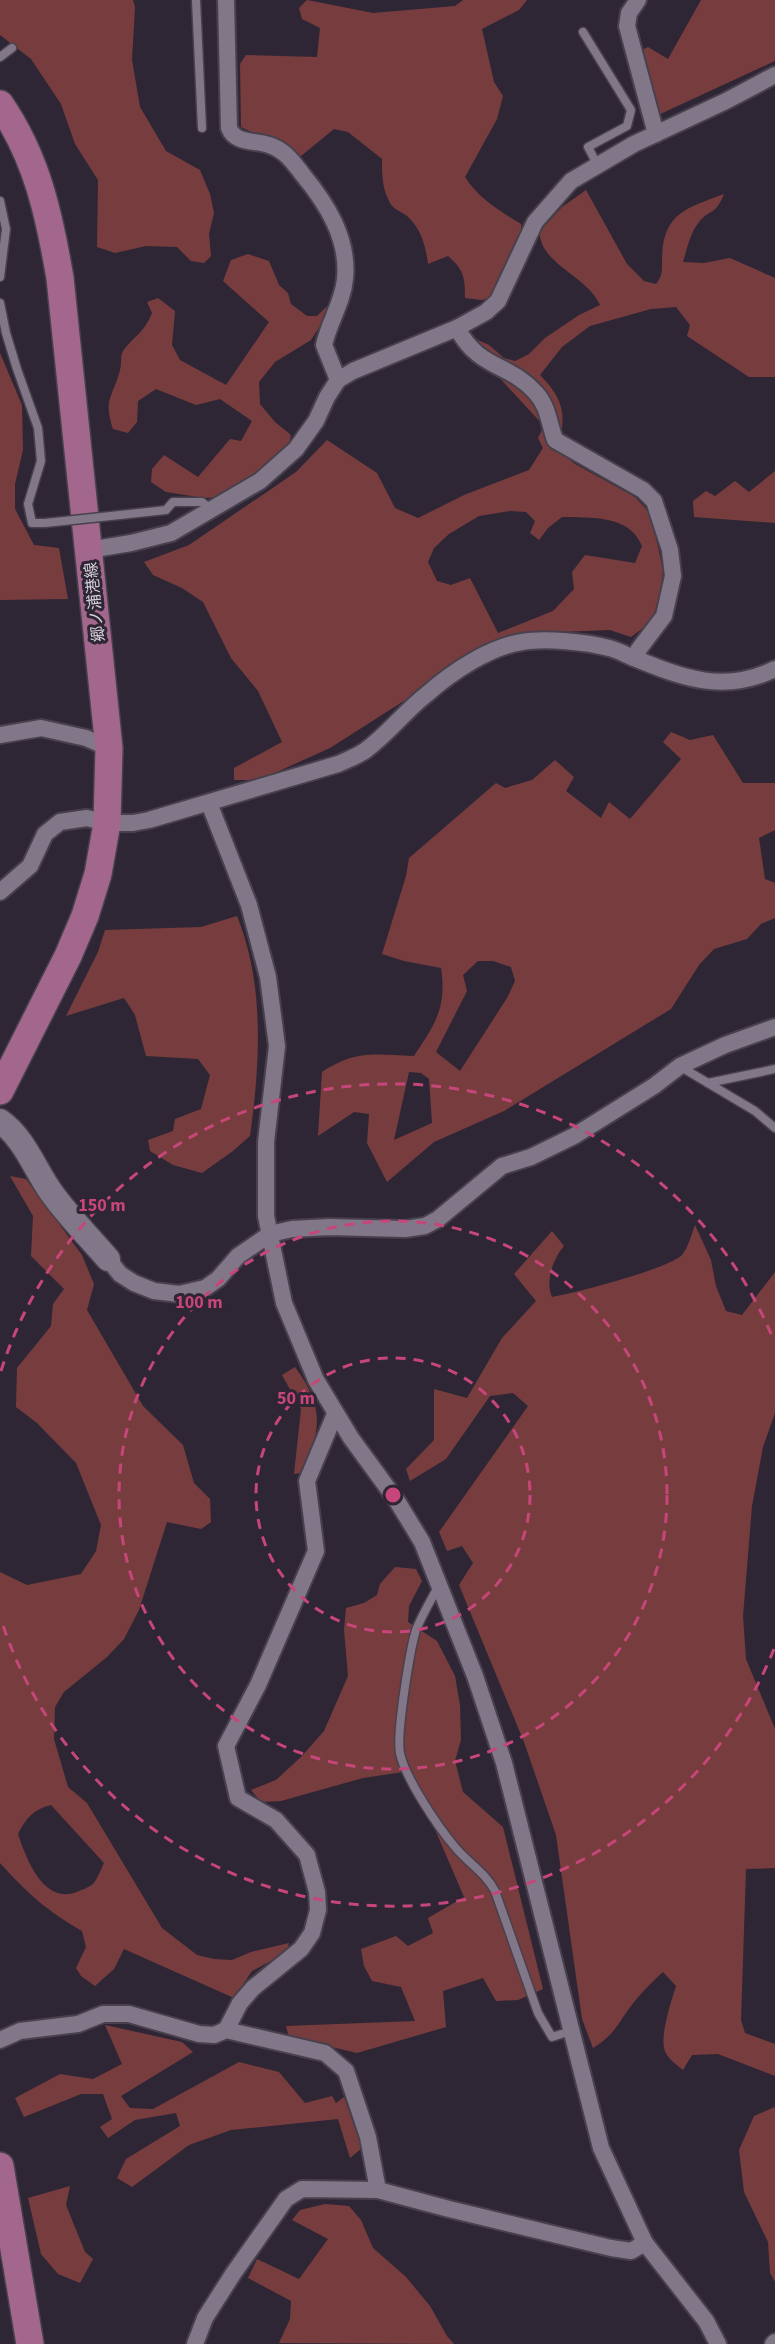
<svg xmlns="http://www.w3.org/2000/svg" width="775" height="2344" font-family="'Source Sans 3','Noto Sans JP',sans-serif">
<rect width="100%" height="100%" fill="#2f2635"/>
<!-- green -->
<g fill="#773d3e" fill-rule="evenodd">
<polygon points="0,0 133,0 135,7 132,60 140,107 166,151 200,170 210,194 214,213 209,234 211,256 204,263 191,261 177,247 146,246 115,253 97,247 98,180 75,144 61,104 31,59 0,35"/>
<path d="M307,0L373,13L455,6L463,0H527L519,10L482,29L494,82L503,96L497,119L465,177C478,198 500,211 521,224L522,234L492,297L482,300L465,298C465,277 464,270 448,256L428,264C426,247 421,228 407,216C401,211 392,209 389,201C382,188 382,174 382,159L348,132L334,129L301,156L241,127L240,64L246,55L317,57L320,28L302,19L299,8Z"/>
<polygon points="701,0 775,0 775,61 658,115 642,50 648,47 668,59"/>
<path d="M586,190L627,264L644,281L656,284C663,276 662,269 662,258C663,213 687,208 724,194C715,216 711,208 699,222C690,233 687,249 683,262L704,263L730,258L775,278V377H749L687,336L690,325L676,307L651,309L590,326L562,347L540,375C564,399 568,418 556,449L575,464L635,497L651,514L663,570L660,597L651,622L631,637L610,630L534,633L421,690L330,748L259,780H234V768L282,742L258,691L231,658L203,602L182,588L153,575L144,562L189,545L296,472L327,440L377,473L395,508L418,518L464,495L529,470L543,448L538,438L544,426L495,373L471,337L489,345L504,358L515,361L529,354L545,338L579,315L600,305C589,280 556,270 543,246C541,242 540,236 539,232L562,207ZM510,511L526,512L535,521L530,533L539,540L548,528L562,517C590,518 629,514 642,546L635,563L585,555L572,572L574,589L553,611L498,633L470,578L451,585L437,581L428,562L434,548L449,534L479,516Z"/>
<path d="M248,254L269,261L279,285L288,293L291,304L307,316H317L326,307L327,315L311,340L275,362L259,382L260,404L275,422L291,435L288,448L266,470L221,497L204,498L166,492L151,482L152,469L164,455L198,477L230,439L241,441L252,421L220,399L196,405L156,389L138,401L137,422L128,433L113,429C103,399 113,397 120,370C122,363 120,356 123,351C134,336 144,333 152,313L147,302L158,298L175,311L172,345L180,360L226,385L269,322L223,281L231,260Z"/>
<polygon points="0,353 22,405 23,450 15,484 15,509 34,545 59,548 68,599 0,600"/>
<polygon points="775,471 775,523 694,517 693,501 706,491 715,496 735,481 749,492"/>
<path d="M671,732L690,740L713,735L743,783H775V830L759,838L765,879L775,883V918L761,924L747,939L714,949L699,965L671,1009L504,1111L434,1142L387,1182L367,1143L369,1114L354,1112L318,1136L322,1072C358,1049 373,1055 414,1056C435,1024 447,1008 441,968L404,961L382,954L406,876L409,858L496,783L505,788L532,780L555,760L574,777L566,791L601,818L609,802L630,819L681,759L663,742ZM478,961H493L511,967L515,981L507,998L460,1071L436,1052L467,991L463,975ZM409,1072L421,1073L429,1079L432,1123L394,1140Z"/>
<path d="M237,916C265,985 260,1064 250,1136L233,1151L202,1173L173,1165L150,1151L148,1140L173,1131L175,1119L201,1109L210,1075L198,1059L146,1056L135,1015L124,998L66,1016L98,952L105,930L201,927Z"/>
<path d="M10,1176L26,1179L82,1255L94,1284L87,1310L143,1406L183,1445L194,1483L210,1499L211,1522L201,1529L167,1522L139,1610L124,1639L107,1657L64,1692L55,1707L54,1739L68,1787L87,1803L162,1928L197,1955L214,1959L232,1960L251,1952L289,1943L286,1953L252,1971L234,1998L124,1949L114,1969L95,1986L81,1976L76,1968L86,1947L82,1931C47,1911 26,1892 0,1863V1572L27,1585L81,1574L96,1551L101,1525L76,1463L37,1423L16,1407L17,1368L51,1326L53,1304L64,1289L31,1256L33,1216ZM51,1805L104,1863C101,1869 98,1878 93,1884C90,1887 81,1890 77,1892C43,1905 26,1858 18,1834C26,1818 34,1809 51,1805Z"/>
<path d="M695,1225L711,1260L716,1286L726,1311L742,1315L775,1272V1413L763,1447L752,1506L743,1616L746,1659L775,1729V1868L746,1869L741,2020L745,2033L775,2044V2076L718,2054L692,2055L683,2070C676,2064 666,2058 664,2048C661,2032 671,2002 676,1986L663,1972C652,1982 640,1994 631,2006C616,2026 615,2034 593,2048L582,2019L556,1835L524,1742L459,1585L473,1563L462,1546L447,1551L439,1532L528,1406L513,1393L490,1396L446,1459L410,1481L406,1469L434,1440V1389L467,1398L502,1338L536,1301L514,1274L552,1231L564,1246C553,1259 545,1281 552,1297C575,1293 668,1269 682,1255C688,1248 692,1233 695,1225Z"/>
<path d="M295,1367C325,1408 320,1427 305,1472L294,1474L301,1409L282,1375Z"/>
<polygon points="395,1567 416,1569 422,1581 409,1606 408,1622 437,1641 455,1676 460,1705 461,1740 455,1761 463,1792 503,1827 543,1989 518,2000 496,2001 483,1978 443,1991 446,2027 357,2053 289,2037 286,2026 415,2021 401,1987 372,1981 364,1966 361,1949 396,1936 408,1946 433,1933 428,1918 464,1897 410,1771 363,1778 281,1801 261,1802 251,1790 276,1780 302,1756 324,1731 348,1676 344,1630 346,1608 364,1603 377,1595 380,1584"/>
<polygon points="105,2025 182,2042 193,2052 121,2096 130,2108 153,2109 239,2062 279,2072 305,2103 332,2096 336,2103 344,2097 362,2148 350,2158 338,2119 231,2130 189,2145 132,2187 117,2178 126,2159 180,2126 176,2113 135,2120 108,2138 100,2127 112,2119 103,2094 81,2094 24,2117 15,2098 60,2074 93,2079 122,2064"/>
<polygon points="775,2107 775,2282 770,2273 768,2242 744,2192 739,2150 754,2116"/>
<polygon points="70,2186 66,2205 85,2252 93,2259 80,2283 58,2274 41,2254 28,2198"/>
<polygon points="325,2204 349,2206 361,2220 373,2248 406,2277 430,2306 447,2336 454,2344 279,2343 290,2319 291,2301 248,2278 257,2259 299,2279 328,2239 292,2220 300,2210"/>
</g>
<g fill="none" stroke-linecap="round" stroke-linejoin="round">
<defs>
<g id="lane">
<polyline points="196,0 202,128"/>
<polyline points="583,32 631,110 627,126 588,147 598,166"/>
<polyline points="0,57 12,48"/>
<polyline points="0,201 6,229 0,277"/>
<polyline points="0,303 6,333 17,369 38,428 41,461 28,504 32,523 45,523"/>
<polyline points="120,515 166,510 173,502 202,502 212,510"/>
<polyline points="681,1067 755,1111 775,1128"/>
<polyline points="708,1083 775,1069"/>
<path d="M439,1585C431,1600 422,1615 416,1630C410,1649 396,1735 400,1753C405,1778 438,1827 455,1847C468,1863 485,1872 495,1891L538,2013L552,2037L571,2031"/>
</g>
<g id="street">
<path d="M226,0L229,128C235,144 255,140 269,145C285,150 293,162 303,175C327,204 349,239 345,279C343,302 329,322 324,345L338,380"/>
<polyline points="638,0 629,13 627,26 656,134"/>
<path d="M457,328C479,370 510,363 536,393C548,406 549,423 555,440L643,490L654,501L670,550L673,576L664,616L639,649L634,658"/>
<polyline points="89,550 131,543 171,533 260,481 296,449 316,421 327,397 338,380 353,371 457,328 486,312 498,301 535,222 571,181 634,144 726,101 775,75"/>
<polyline points="0,735 41,728 86,738 109,748"/>
<polyline points="209,803 249,905 268,977 277,1046 266,1142 266,1216 284,1303 316,1380 351,1438 397,1501 422,1542 475,1676 504,1763 601,2148 645,2243 706,2321 718,2344"/>
<path d="M0,892L30,866L45,834L60,822L87,818L107,823H133L149,820L338,764C347,760 358,756 366,750C389,733 405,711 427,694C452,672 489,647 522,642C545,638 587,642 609,648C618,650 626,655 634,658C683,678 724,694 775,669"/>
<polyline points="108,1259 120,1274 134,1283 154,1291 179,1294 205,1288 218,1279 238,1256 270,1234 292,1229 329,1227 405,1229 425,1226 438,1219 502,1166 531,1157 574,1136 654,1086 680,1066 725,1045 775,1027"/>
<polyline points="226,2030 240,2003 253,1988 301,1949 312,1933 318,1910 317,1892 307,1855 276,1820 238,1798 226,1746 258,1685 316,1551 307,1481 335,1414"/>
<polyline points="0,2040 20,2031 78,2024 103,2014 129,2014 199,2034 214,2035 226,2030 325,2053 346,2071 368,2137 378,2190"/>
<polyline points="195,2344 205,2318 233,2274 286,2199 302,2189 378,2190 449,2209 611,2248 631,2251 645,2243"/>
<polyline points="773,2344 775,2342"/>
</g>
<path id="secondary" d="M0,1121C25,1139 34,1168 51,1192C68,1216 89,1237 108,1259"/>
<g id="primary">
<path d="M0,104C37,158 49,214 60,278L109,748L107,823L98,874L85,916L68,956L0,1091"/>
<polyline points="0,2166 30,2344"/>
</g>
</defs>
<!-- lane casing -->
<use href="#lane" stroke="#48414d" stroke-width="11"/>
<!-- street casing -->
<use href="#street" stroke="#48414d" stroke-width="20"/>
<!-- secondary casing -->
<use href="#secondary" stroke="#48414d" stroke-width="27"/>
<!-- primary casing -->
<use href="#primary" stroke="#48414d" stroke-width="30"/>
<!-- lane -->
<use href="#lane" stroke="#817788" stroke-width="8"/>
<!-- street -->
<use href="#street" stroke="#817788" stroke-width="16"/>
<!-- secondary -->
<use href="#secondary" stroke="#817788" stroke-width="24"/>
<!-- primary -->
<use href="#primary" stroke="#a3678e" stroke-width="27"/>
<defs>
<polyline id="lane-bridge" points="45,523 120,515"/>
</defs>
<!-- lane-bridge casing -->
<use href="#lane-bridge" stroke="#48414d" stroke-width="11" stroke-linecap="butt"/>
<!-- lane-bridge -->
<use href="#lane-bridge" stroke="#817788" stroke-width="8"/>
</g>
<!-- distance rings -->
<g fill="none" stroke="#c7467a" stroke-width="3" stroke-dasharray="10 8">
<circle cx="393" cy="1495" r="137"/>
<circle cx="393" cy="1495" r="274"/>
<path d="M774 1649A411 411 0 0 1 1 1619M1 1371A411 411 0 0 1 774 1341"/>
</g>
<g text-anchor="middle" stroke-width="6" stroke-linejoin="round" paint-order="stroke">
<!-- street labels -->
<g font-size="16" fill="#d5d0d9" stroke="#2f2635">
<text transform="translate(94 602) rotate(-96)" y="6">郷ノ浦港線</text>
</g>
</g>
<circle cx="393" cy="1495" r="9" fill="#c7467a" stroke="#2f2635" stroke-width="3"/>
<g font-size="18" text-anchor="middle" font-weight="bold" fill="#c7467a" stroke="#2f2635" stroke-width="6" stroke-linejoin="round" paint-order="stroke">
<text x="102" y="1211">150 m</text>
<text x="199" y="1308">100 m</text>
<text x="296" y="1404">50 m</text>
</g>
</svg>
